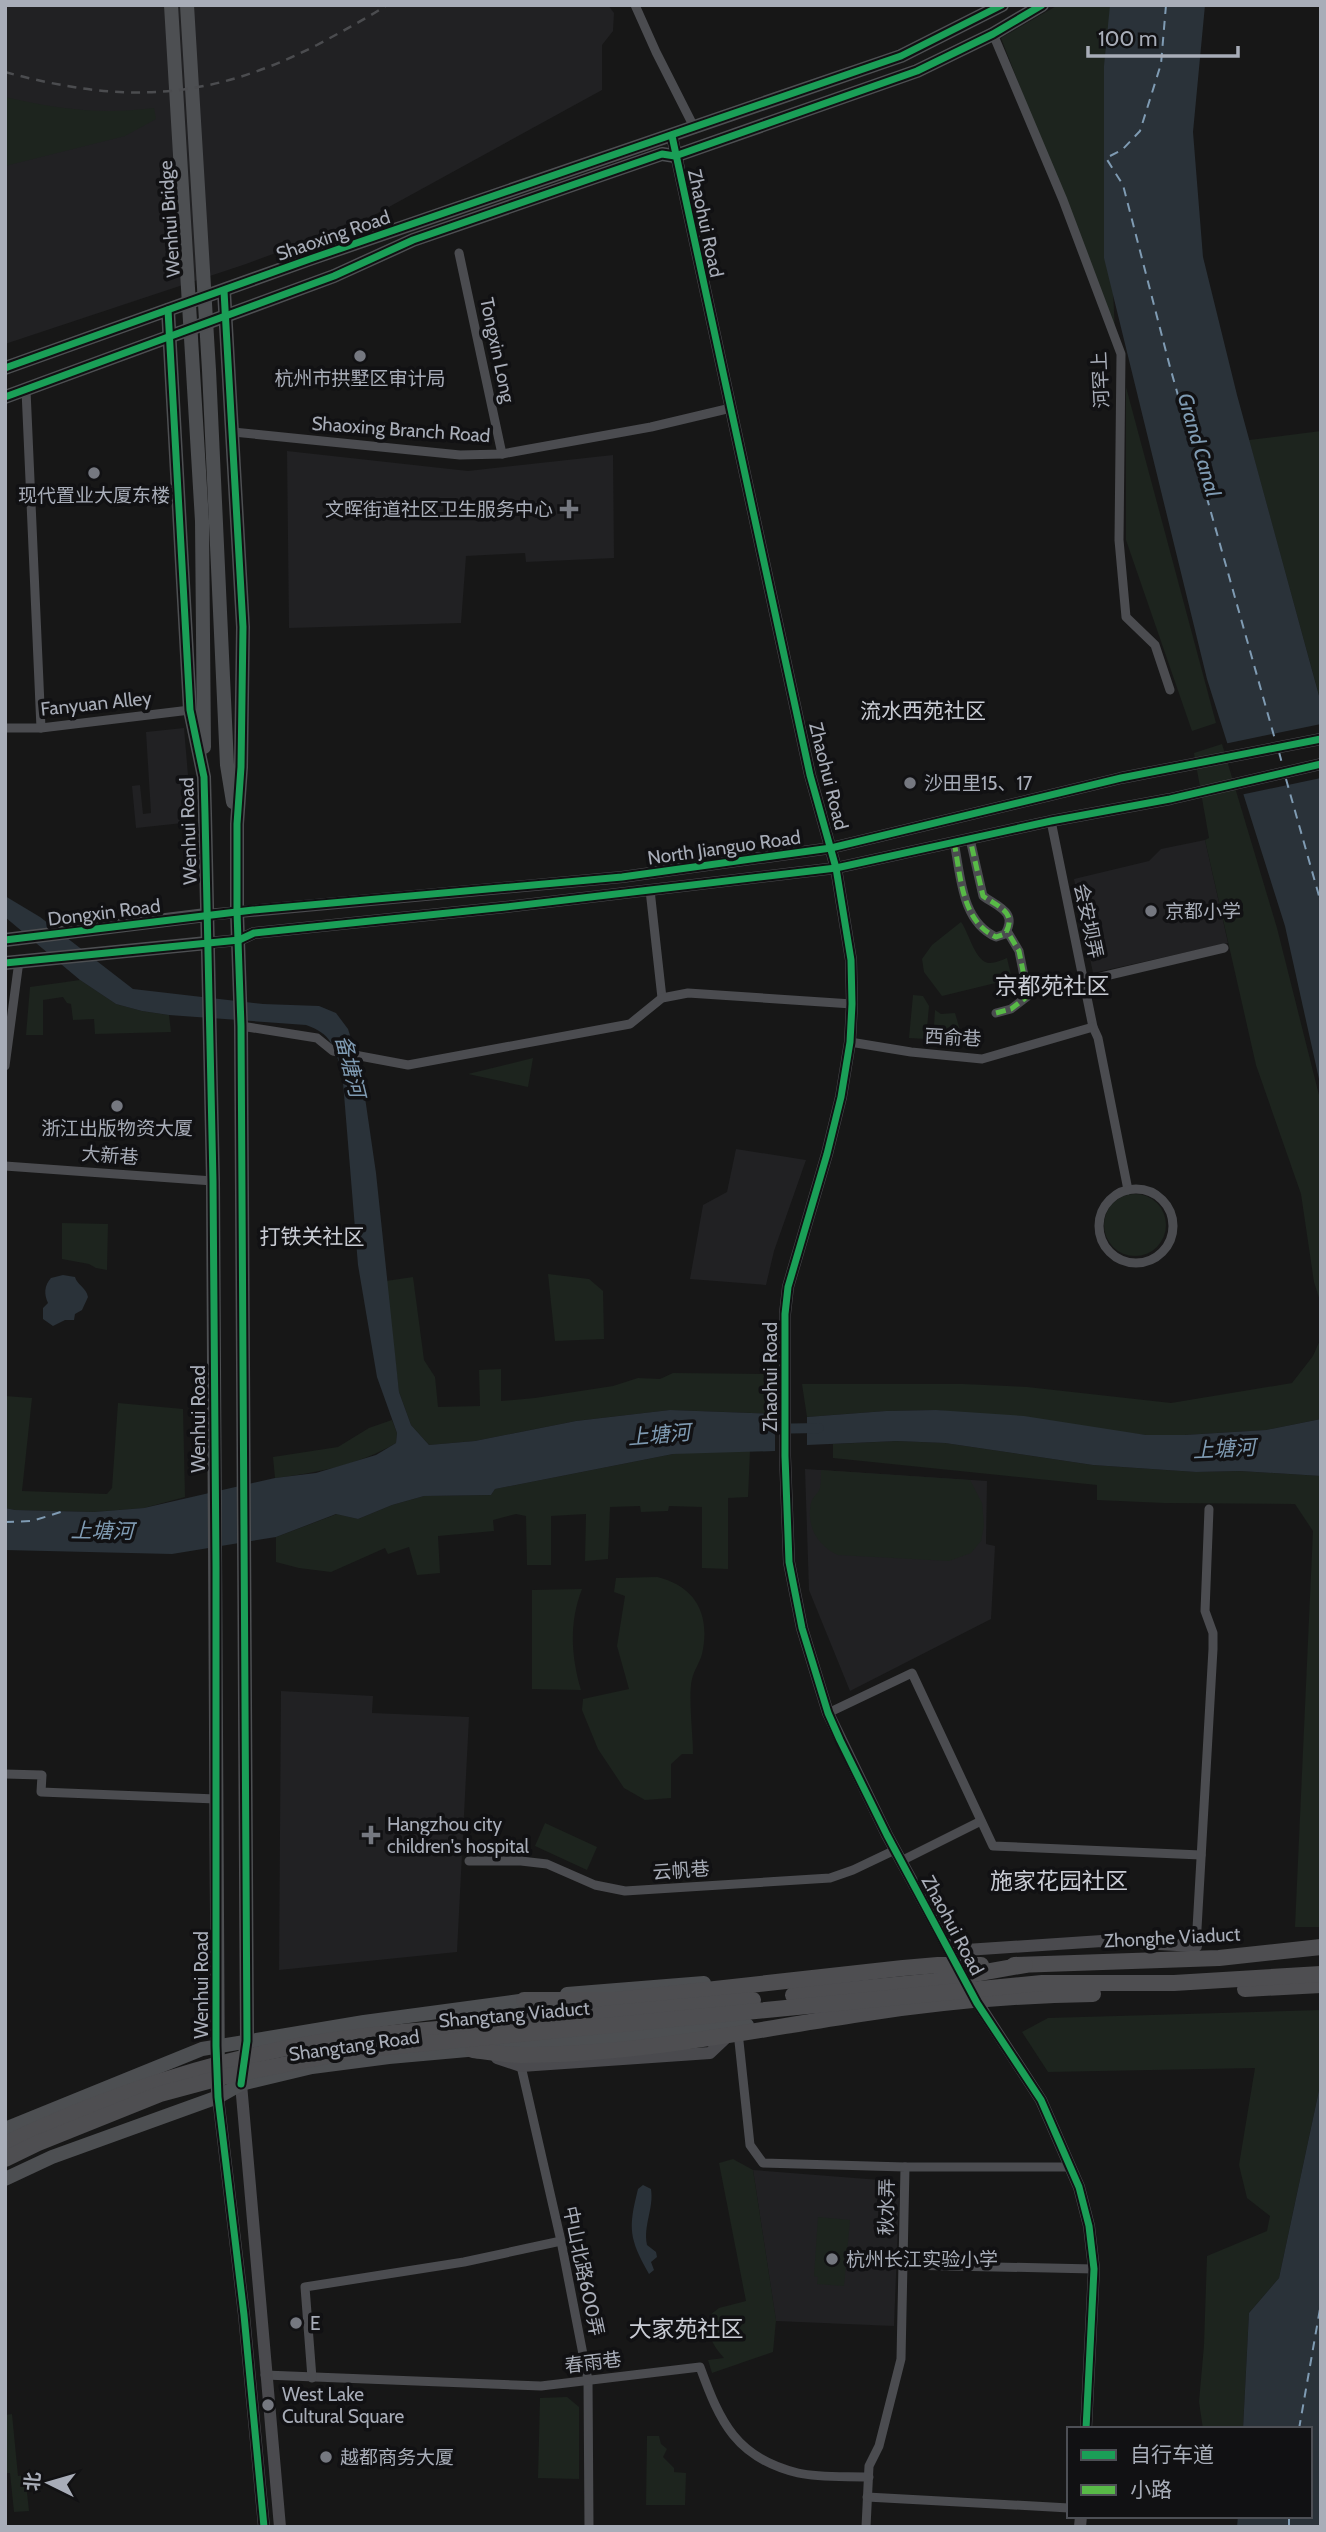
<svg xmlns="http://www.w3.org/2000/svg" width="1326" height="2532" font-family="Cabin,'Noto Sans SC',sans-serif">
<rect width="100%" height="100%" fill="#171717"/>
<!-- built -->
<g fill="#212123">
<polygon points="5,5 608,5 614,13 613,31 602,45 602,90 367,219 246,264 5,344"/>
<polygon points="287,451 468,471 613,455 614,558 526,562 525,553 466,556 461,623 289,628"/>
<polygon points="184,728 192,822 136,828 132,786 140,785 143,814 151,813 146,732"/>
<polygon points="1205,840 1228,943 1093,973 1074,879 1149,861 1161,849"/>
<polygon points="736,1149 806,1160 774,1251 766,1285 690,1279 703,1205 727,1192"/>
<polygon points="805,1469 987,1481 986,1544 995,1546 991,1619 850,1691 809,1590"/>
<polygon points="281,1691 373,1696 372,1713 469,1717 457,1952 279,1970"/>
<polygon points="753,2170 880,2180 899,2198 894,2326 776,2321"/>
</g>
<!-- green -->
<g fill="#1d241e">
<polygon points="1058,5 1111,5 1104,102 1115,332 1001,38"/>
<path d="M5,97C58,109 100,115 154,108L156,119L125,136L5,166Z"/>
<polygon points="1126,387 1216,723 1192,731 1126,540"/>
<polygon points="1321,431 1321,703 1249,440"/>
<polygon points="1222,744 1277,928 1321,1103 1321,1304 1314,1282 1301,1194 1256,1065 1205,840 1209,838 1194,753"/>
<path d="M961,922C969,932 975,963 990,963C995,963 1002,960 1007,958L1012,979L942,996L924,972L922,959L932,945Z"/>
<polygon points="80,980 116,1004 142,1011 169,1015 171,1032 95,1034 94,1019 73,1020 71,1004 67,1003 63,997 43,1000 43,1035 26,1035 30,987"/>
<polygon points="913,995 923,996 929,1006 926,1039 909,1038"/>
<polygon points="935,1010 941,1014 955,1013 964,1044 933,1042"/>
<polygon points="533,1058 528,1087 468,1074"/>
<circle cx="1135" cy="1225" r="31"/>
<polygon points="62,1223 108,1224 107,1270 96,1268 89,1264 62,1259"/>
<polygon points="548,1274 589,1279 603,1291 604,1339 555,1341"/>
<polygon points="413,1277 424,1360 435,1377 438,1407 480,1406 479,1370 501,1369 501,1401 535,1398 613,1386 638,1378 660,1379 673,1373 772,1374 775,1414 670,1410 576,1421 475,1441 429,1445 411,1425 399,1392 386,1281"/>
<polygon points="1321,1338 1321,1419 1266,1430 1185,1435 1146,1435 936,1410 886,1411 807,1417 802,1384 963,1384 1027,1387 1171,1403 1292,1383 1313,1356"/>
<polygon points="5,1396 32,1398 22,1491 107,1494 112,1488 118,1403 183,1409 185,1497 144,1508 94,1512 15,1510 5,1508"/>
<path d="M392,1420L397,1433L396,1443C359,1465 317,1473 275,1478L273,1457L338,1447L369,1428Z"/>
<polygon points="897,1441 945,1443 1093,1465 1196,1472 1240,1471 1321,1476 1321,1927 1295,1927 1313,1531 1295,1504 1164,1503 1097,1500 1097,1485 833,1458 833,1444"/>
<polygon points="702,1451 750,1451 748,1497 728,1498 728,1569 702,1568 702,1507 669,1506 668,1511 641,1512 640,1506 610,1507 608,1559 585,1561 586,1514 551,1516 551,1565 527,1565 526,1516 516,1514 493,1520 494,1531 438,1536 440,1573 417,1575 409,1547 388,1554 385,1548 331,1572 299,1568 276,1562 276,1537 337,1514 358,1519 392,1505 424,1496 491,1495 495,1489 673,1454"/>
<path d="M821,1470L970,1480L982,1503L984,1525L981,1541L971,1553L949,1561L838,1555C817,1546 806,1525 811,1503C813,1496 818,1494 820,1488C821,1483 821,1475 821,1470Z"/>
<path d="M657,1577C695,1586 711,1614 702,1654C700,1662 694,1670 692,1679C688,1695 693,1735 693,1754H682L671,1764V1798L645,1800L624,1788L598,1749L582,1710L583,1699L629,1689L617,1646L625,1596L614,1592L616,1578Z"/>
<path d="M582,1589C569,1622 571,1656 581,1690L532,1689V1590Z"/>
<polygon points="545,1823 597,1847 587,1870 535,1846"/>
<polygon points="1321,2010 1321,2081 1279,2278 1249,2313 1243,2429 1203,2429 1199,2402 1204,2345 1207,2256 1267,2231 1270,2216 1247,2198 1239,2165 1255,2068 1048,2072 1022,2032 1048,2018"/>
<path d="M733,2159L753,2170L776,2320L773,2352L712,2373L708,2360L724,2358C712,2345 706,2333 710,2315L719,2308L746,2301L719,2163Z"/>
<polygon points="818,2217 850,2220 844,2286 817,2284 818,2277 814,2276"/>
<polygon points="567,2397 579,2407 579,2479 538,2478 540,2398"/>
<polygon points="12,2414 18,2476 25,2475 29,2511 14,2512 10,2473 5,2473 5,2415"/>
<polygon points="647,2436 659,2436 661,2444 667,2449 663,2457 674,2468 674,2472 686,2473 685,2505 646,2505"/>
</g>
<!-- water -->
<g fill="#2a3239">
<polygon points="1110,5 1205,5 1193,132 1203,257 1237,395 1321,703 1321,1088 1285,926 1207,679 1104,258 1104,66"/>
<path d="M5,896L40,917L133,989L263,1004L319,1006L336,1013L348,1029L361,1070L376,1173L399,1392L411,1425L429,1445L475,1441L576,1421L670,1410L775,1414V1451L673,1454L495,1489L491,1495L424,1496L392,1505L358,1519L336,1514L276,1537L172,1554L5,1550V1508L15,1510L94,1512L144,1508L275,1478L316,1473L376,1455L396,1443L397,1433L377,1377L358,1265L342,1070C333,1046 332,1034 306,1025L169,1015L142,1011L116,1004L80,980L5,917Z"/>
<path d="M63,1275L75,1277C77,1285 86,1287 88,1297L82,1310L75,1314L74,1320H65L53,1326L43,1319V1308L48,1303C44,1294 44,1286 51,1278Z"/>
<polygon points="936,1410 1024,1416 1146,1435 1185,1435 1266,1430 1321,1419 1321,1476 1240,1471 1196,1472 1093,1465 945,1443 897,1441 807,1445 807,1417 886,1411"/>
<polygon points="1321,2081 1321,2527 1237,2527 1238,2516 1310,2516 1310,2429 1243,2429 1249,2313 1279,2278"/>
<path d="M643,2185L651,2189C654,2209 643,2225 647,2245L656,2252L657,2257L651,2262L654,2270L649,2274C629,2238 628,2229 638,2189Z"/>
</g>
<!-- pier -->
<polygon fill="#171717" points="1321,724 1321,778 1240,795 1224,744"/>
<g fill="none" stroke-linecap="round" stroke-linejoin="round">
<!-- canal -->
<polyline stroke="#2a3239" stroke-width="10" points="762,1429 819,1428"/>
<!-- ferry -->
<g stroke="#7f9bb3" stroke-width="2" stroke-dasharray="9 7" stroke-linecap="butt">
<polyline points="1166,5 1161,64 1140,131 1122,150 1106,158 1123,185 1170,367 1276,743"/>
<polyline points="1279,752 1283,767"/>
<polyline points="1286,779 1321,903"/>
<polyline points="5,1522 32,1521 64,1511"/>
<polyline points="1299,2429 1321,2303"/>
<polyline points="1289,2527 1289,2516"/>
</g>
<!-- street -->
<g stroke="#4b4c50" stroke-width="9">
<polyline points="635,5 656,52 695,129"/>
<polyline points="993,34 1063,200 1121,354 1119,540 1126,617 1155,645 1170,690"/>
<polyline points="459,253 502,454"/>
<polyline points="26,390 41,728"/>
<polyline points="233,432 460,455 502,454 651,427 731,408"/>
<polyline points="5,728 41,728 190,710"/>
<polyline points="1051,821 1093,1027 1098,1038 1128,1190"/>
<path d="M954,842C961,876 961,921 996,937L1005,934C1018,912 998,907 983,896L970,839"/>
<polyline points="650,890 662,998"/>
<polyline points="1084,981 1224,948"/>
<polyline points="996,1013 1011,1009 1028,996 1019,951 1007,931"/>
<polyline points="241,1026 317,1038 333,1051 408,1065 630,1024 662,998 688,993 852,1004"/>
<polyline points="850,1042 911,1052 982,1059 1093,1027"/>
<polyline points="5,1066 19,961"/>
<polyline points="5,1166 213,1181"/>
<circle cx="1136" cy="1226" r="37"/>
<polyline points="828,1713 912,1673 993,1846 1201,1855"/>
<polyline points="5,1774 42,1775 41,1792 216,1799"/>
<polyline points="469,1861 521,1861 547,1864 595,1885 625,1891 830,1878 853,1870 895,1850"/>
<polyline points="901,1861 981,1821"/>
<polyline points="1196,1946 1213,1649 1213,1633 1205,1611 1209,1509"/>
<polyline points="738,2032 750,2145 763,2163 905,2167 901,2359 879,2446 869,2466 866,2527"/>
<polyline points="521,2066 561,2241 588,2380 589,2527"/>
<polyline points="905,2167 1069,2167"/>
<polyline points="903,2265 1094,2269"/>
<path d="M265,2375L541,2386L700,2367C720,2422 736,2458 798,2473C820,2478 846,2476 869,2477"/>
<polyline points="312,2378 305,2287 464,2262 561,2241"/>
<polyline points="867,2497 1069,2508"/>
</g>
<!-- secondary -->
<g stroke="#4a4a4e" stroke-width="12">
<polyline points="672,136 810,775 836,868 851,960 852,1004 850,1042 841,1097 827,1154 788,1287 785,1314 785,1456 789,1562 802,1628 828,1713 887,1835 961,1971"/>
<polyline points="206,915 622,877 831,848 1121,778 1321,739"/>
<polyline points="207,943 239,940 254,933 506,907 836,868 1051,821 1170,799 1321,764"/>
<polyline points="951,1951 1102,1941 1196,1946"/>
<polyline points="972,1994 1041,2100 1079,2187 1089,2226 1094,2269 1086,2429"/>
<polyline points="497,2058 521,2066 710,2053 729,2035"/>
<polyline points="241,2084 280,2527"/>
<polyline points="218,2097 244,2315 264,2527"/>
<polyline points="1080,2527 1081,2516"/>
</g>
<!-- primary -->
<g stroke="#4d4f52" stroke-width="14">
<polyline points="171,5 202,521 204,747"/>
<polyline points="187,5 209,370 227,765 233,802"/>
<polyline points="224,291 243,627 241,767 237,824 237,912 241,1026 247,2041 241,2084"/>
<polyline points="168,310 190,710 204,777 205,814 213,1181 218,2097"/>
<polyline points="5,368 310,259 901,56 1002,5"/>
<polyline points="5,397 334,276 413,240 662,154 675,156 917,71 993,34 1042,5"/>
<polyline points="5,940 206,915"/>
<polyline points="5,963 207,943"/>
<polyline points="567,1994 704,1983"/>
<polyline points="5,2129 202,2049 364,2022 534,1999"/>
<polyline points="5,2179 52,2157 218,2097 241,2084 312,2067 389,2057 747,2025"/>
</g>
<!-- highway -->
<g stroke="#4e4e51" stroke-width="16">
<polyline points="1014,1965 1219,1958 1321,1947"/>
<polyline points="1245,1989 1321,1985"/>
<polyline points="793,1995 935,1981 1025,1965"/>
<polyline points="524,2000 615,2000 903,1968 938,1965 981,1965"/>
<path d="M473,2050C489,2052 505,2055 521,2055C635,2055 748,2031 860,2014C937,2002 1015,1995 1093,1994"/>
<path d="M5,2144C88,2104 175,2073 264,2053C336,2036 411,2031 485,2025C574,2017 664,2008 753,2000"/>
<polyline points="5,2159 38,2143 160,2094 227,2076 357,2050 1042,1983 1174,1983 1321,1974"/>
</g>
<!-- rail -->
<path stroke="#4b4c4f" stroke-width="2.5" stroke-dasharray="9 7" stroke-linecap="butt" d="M5,72C123,104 207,101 317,45C341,32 364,20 387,5"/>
<!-- quiet -->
<g stroke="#58b947" stroke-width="5" stroke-dasharray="10 5" stroke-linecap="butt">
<path d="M954,842C961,876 961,921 996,937L1005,934C1018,912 998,907 983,896L970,839"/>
<polyline points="996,1013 1011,1009 1028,996 1019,951 1007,931"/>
</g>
<defs>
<g id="cycleway">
<polyline points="672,136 810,775 836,868 851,960 852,1004 850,1042 841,1097 827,1154 788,1287 785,1314 785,1456 789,1562 802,1628 828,1713 840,1740 887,1835 977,2003 1041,2100 1079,2187 1089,2226 1094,2269 1086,2429"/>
<polyline points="224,291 243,627 241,767 237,824 237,912 241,1026 247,2041 241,2084"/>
<polyline points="168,310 190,710 204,777 205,814 213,1181 216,1567 216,2046 218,2097 244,2315 264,2527"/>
<polyline points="5,368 310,259 901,56 1002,5"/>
<polyline points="5,397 334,276 413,240 662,154 675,156 917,71 993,34 1042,5"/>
<polyline points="5,940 253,910 622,877 831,848 1121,778 1321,739"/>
<polyline points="5,963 239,940 254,933 506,907 836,868 1051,821 1170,799 1321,764"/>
</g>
</defs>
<!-- cycleway casing -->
<use href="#cycleway" stroke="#111113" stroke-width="11"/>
<!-- cycleway -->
<use href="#cycleway" stroke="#1a9f57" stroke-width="7"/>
</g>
<!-- markers -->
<g fill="#757880" stroke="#111113" stroke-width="2.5">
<circle cx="360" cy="356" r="7"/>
<circle cx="94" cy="473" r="7"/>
<path d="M565.5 498.5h7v7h7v7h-7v7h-7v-7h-7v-7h7z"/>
<circle cx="910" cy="783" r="7"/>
<circle cx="1151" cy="911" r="7"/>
<circle cx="117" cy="1106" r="7"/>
<path d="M367.5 1824.5h7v7h7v7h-7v7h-7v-7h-7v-7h7z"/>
<circle cx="832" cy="2259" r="7"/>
<circle cx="296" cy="2323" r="7"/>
<circle cx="268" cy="2405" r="7"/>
<circle cx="326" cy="2457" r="7"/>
</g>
<g text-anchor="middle" stroke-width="7" stroke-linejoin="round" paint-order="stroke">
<!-- street labels -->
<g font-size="19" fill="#a8adb8" stroke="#111113">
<text transform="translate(169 219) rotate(-94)" y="7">Wenhui Bridge</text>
<text transform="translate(706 223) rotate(78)" y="7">Zhaohui Road</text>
<text transform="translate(333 235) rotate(-19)" y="7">Shaoxing Road</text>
<text transform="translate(498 350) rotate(78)" y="7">Tongxin Long</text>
<text transform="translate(1100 380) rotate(-93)" y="7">河罕上</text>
<text transform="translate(401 429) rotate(4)" y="7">Shaoxing Branch Road</text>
<text transform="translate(96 703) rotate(-6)" y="7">Fanyuan Alley</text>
<text transform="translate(829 776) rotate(76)" y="7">Zhaohui Road</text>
<text transform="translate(188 831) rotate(-92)" y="7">Wenhui Road</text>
<text transform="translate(724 847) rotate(-8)" y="7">North Jianguo Road</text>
<text transform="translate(104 912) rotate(-7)" y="7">Dongxin Road</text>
<text transform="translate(1089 921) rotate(78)" y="7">会安坝弄</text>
<text transform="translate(953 1037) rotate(3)" y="7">西俞巷</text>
<text transform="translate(110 1155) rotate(4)" y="7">大新巷</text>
<text transform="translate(770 1377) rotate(-90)" y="7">Zhaohui Road</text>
<text transform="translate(198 1419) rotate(-90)" y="7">Wenhui Road</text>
<text transform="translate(681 1870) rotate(-4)" y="7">云帆巷</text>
<text transform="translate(953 1925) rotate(62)" y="7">Zhaohui Road</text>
<text transform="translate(1172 1937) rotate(-3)" y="7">Zhonghe Viaduct</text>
<text transform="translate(201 1985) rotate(-90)" y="7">Wenhui Road</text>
<text transform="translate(514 2014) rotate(-5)" y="7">Shangtang Viaduct</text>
<text transform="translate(354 2045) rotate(-8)" y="7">Shangtang Road</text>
<text transform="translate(886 2207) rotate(-89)" y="7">秋水弄</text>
<text transform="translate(584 2271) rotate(78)" y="7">中山北路600弄</text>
<text transform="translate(593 2362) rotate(-7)" y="7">春雨巷</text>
</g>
<!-- poi labels -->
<g font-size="19" fill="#a8adb8" stroke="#111113" text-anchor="start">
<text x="360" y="385" text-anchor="middle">杭州市拱墅区审计局</text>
<text x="94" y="502" text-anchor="middle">现代置业大厦东楼</text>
<text x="553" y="516" text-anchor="end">文晖街道社区卫生服务中心</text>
<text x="924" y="790">沙田里15、17</text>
<text x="1165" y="918">京都小学</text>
<text x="117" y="1135" text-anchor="middle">浙江出版物资大厦</text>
<text x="387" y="1831">Hangzhou city<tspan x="387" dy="22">children's hospital</tspan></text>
<text x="846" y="2266">杭州长江实验小学</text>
<text x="310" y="2330">E</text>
<text x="282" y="2401">West Lake<tspan x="282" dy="22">Cultural Square</tspan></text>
<text x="340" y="2464">越都商务大厦</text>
</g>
<!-- water labels -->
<g font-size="21" font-style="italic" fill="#7f9bb3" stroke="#111113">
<text transform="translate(1199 445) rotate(74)" y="7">Grand Canal</text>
<text transform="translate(350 1066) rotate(76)" y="7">备塘河</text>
<text transform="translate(659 1435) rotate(-5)" y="7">上塘河</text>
<text transform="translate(1224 1449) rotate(-3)" y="7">上塘河</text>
<text transform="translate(102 1531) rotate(1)" y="7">上塘河</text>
</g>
<!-- neighbourhood labels -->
<g font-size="21" fill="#c9ccd4" stroke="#111113">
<text x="923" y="718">流水西苑社区</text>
<text x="312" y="1244">打铁关社区</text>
</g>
<!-- quarter labels -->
<g font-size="23" fill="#c9ccd4" stroke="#111113">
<text x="1052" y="994">京都苑社区</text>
<text x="1059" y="1889">施家花园社区</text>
<text x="686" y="2337">大家苑社区</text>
</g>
</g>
<!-- border -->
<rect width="1326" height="2532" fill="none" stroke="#a8adb8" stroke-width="14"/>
<!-- legend -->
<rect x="1067" y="2427" width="245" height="91" fill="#111113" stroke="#4d4f55" stroke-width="2"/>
<rect x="1081" y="2450" width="35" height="10" fill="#1a9f57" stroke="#4d4f55" stroke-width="2"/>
<text x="1130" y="2462" font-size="21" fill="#a8adb8">自行车道</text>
<rect x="1081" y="2485" width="35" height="10" fill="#58b947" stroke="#4d4f55" stroke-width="2"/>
<text x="1130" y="2497" font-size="21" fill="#a8adb8">小路</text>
<!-- north arrow -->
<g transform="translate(49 2483) rotate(275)" stroke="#111113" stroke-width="5" paint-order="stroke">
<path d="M0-5L12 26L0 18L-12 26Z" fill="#a8adb8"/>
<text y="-10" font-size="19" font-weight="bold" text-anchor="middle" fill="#a8adb8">北</text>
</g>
<!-- scale -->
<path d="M1088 46v10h150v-10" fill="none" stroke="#a8adb8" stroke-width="3.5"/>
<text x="1098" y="46" font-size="21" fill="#a8adb8" stroke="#111113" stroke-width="5" paint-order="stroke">100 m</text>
</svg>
